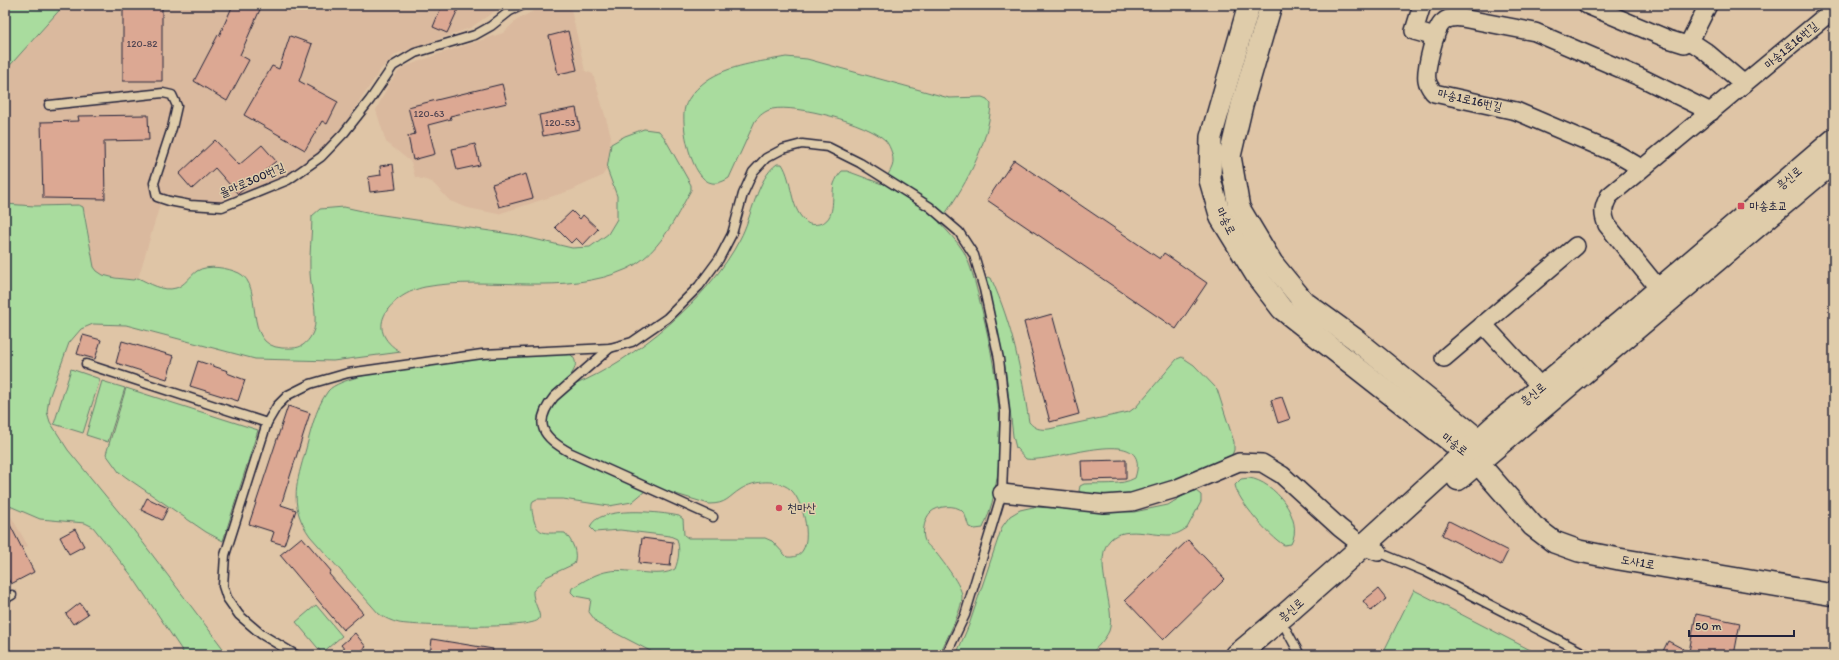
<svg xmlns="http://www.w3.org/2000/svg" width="1839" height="660" font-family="Itim,'Poor Story',sans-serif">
<rect width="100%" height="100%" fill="#dfc5a6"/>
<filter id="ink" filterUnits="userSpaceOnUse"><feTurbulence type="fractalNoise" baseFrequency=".025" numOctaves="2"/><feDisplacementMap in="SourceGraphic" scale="8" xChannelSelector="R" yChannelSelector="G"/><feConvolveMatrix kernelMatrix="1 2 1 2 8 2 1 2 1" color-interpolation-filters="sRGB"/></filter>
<g filter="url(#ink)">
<!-- built -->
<g fill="#dab99e">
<polygon points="64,5 504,5 470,28 396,54 381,69 348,119 329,142 316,156 285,177 232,200 221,202 189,200 163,194 140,272 138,278 133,280 103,275 97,271 94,267 86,213 79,205 35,206 5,204 5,71"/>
<polygon points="544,5 570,5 585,71 593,74 611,136 607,169 602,176 572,190 498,214 468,208 450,201 432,182 415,177 411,162 386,142 376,110 389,84 398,72 404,67 436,55 503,33 517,20"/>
<polygon points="5,506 28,546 5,559"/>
</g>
<!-- green -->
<g fill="#a9dc9e" stroke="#667f6c">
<polygon points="5,5 64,5 5,71"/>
<path d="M786,57L807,59L949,98L982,97L987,99L991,104C989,144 963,191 939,222C948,232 957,241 964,252C973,270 977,291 982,310C998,377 1012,463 983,528L975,529L969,527C967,523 966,514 962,511C956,504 937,506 931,512C925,517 922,531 924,538C925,544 932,549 937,554C943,562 962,586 962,596C963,609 945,642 939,655H658L598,624L589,612L591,599L575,596L571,592L572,588C584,581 596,573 610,571C630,568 659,579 675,569C679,559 680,549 677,539L670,536L620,530L595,532L590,527C598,505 661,512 679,516L683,519L684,535L688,538H765L772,541L787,557C819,561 805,501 790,489C777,479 755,480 741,489C728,497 727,504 709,504L656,488L645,491L632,502L609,506L563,499H537L533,501C531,506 532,511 533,516C537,538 548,532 565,533C573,542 578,553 574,564L546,577L533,591C532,601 542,614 539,619C533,630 415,626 399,623C391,621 385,618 379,614L310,536C290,508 295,487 304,456C310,435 315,408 328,391C349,365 527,355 566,353L570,354C581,363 573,373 566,381L570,385H574C635,360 710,298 740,239C752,217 757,178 777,164H782C793,181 789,206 805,221C809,225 813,225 819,224C837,220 831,197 834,184C836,179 838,175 842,171H847L882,184C886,177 894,168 893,160C893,154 889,144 885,140C867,123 797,104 772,109C765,111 760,115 755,121L729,178C724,181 718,184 712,183C691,180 680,123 685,107C688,97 698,87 706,81C728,65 760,62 786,57Z"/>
<path d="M644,129L659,131L664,137L691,185V190C675,219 659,254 627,269C566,297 488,275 425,287C391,294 361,329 401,352L333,361L255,359L126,325L93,324L81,329L69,343L49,398L47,412L50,422L68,450L132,528L228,655H185L132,576L93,527L85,523L40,519L5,504V204L35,206L79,205L83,207L94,267L97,271L103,275L115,278L133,280L138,278C149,283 163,292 176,288C185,285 190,276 197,271C208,264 228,268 239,273C265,285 241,345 282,348C289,348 297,349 303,345C310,340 315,331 315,322C316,306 311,289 310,273C309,254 312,235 312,216L320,209L344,207L376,214L517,235L572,248L590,247L608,234L617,219V196L607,169L611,144L625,136Z"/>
<path d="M987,277L991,278C1013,327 1021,370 1029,422C1035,429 1040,430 1049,429L1129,412L1136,407L1177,359L1182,357L1194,365L1217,389L1234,442V450L1232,455L1162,486L1131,496L1093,495L1082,493L1079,491L1080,486L1084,484C1100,483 1121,486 1135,478C1154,420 1053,464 1026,459L1016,448L1013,436L1005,366L985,280Z"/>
<polygon points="71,369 100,379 83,433 54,424"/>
<polygon points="102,381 125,388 108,442 86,435"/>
<polygon points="126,388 258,430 223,541 206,532 130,480 119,472 106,454"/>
<path d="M1249,478C1274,481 1305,519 1291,544L1284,545C1270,537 1238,501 1235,485L1241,479Z"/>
<path d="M1196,491L1201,495V502L1187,528C1182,531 1176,535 1170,535C1151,536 1115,522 1105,548C1097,572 1116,611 1109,631C1105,640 1096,648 1090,655H956L969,625L1002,527L1010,516L1020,510L1033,507L1134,512L1168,505L1189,492Z"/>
<polygon points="1414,590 1540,655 1382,655"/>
<polygon points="316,605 342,636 322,653 296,622"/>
</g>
<!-- building -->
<g fill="#dca893" stroke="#22223b">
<rect x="123" y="5" width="39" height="76"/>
<polygon points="233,5 262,5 240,55 249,60 227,101 194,81 218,35 219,36"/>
<polygon points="442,5 460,5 447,33 433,27"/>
<polygon points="568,31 577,70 558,74 549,36"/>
<polygon points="290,36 312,44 299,81 338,102 327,124 322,121 305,150 244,115 272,66 279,69"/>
<polygon points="502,84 507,103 450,116 451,119 428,125 435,154 413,160 408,136 415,134 408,107"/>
<polygon points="576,108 580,129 543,136 539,115"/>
<polygon points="148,115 149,140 104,141 105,199 43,198 41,122 79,121 78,116"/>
<polygon points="215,140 239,165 262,145 276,161 238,194 215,168 192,189 179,174"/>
<polygon points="475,144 480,165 457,170 452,149"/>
<polygon points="1014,160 1160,259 1164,253 1207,283 1176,329 987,200"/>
<polygon points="393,164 396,189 370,192 368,177 381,175 380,166"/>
<polygon points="526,174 533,198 499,207 492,184"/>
<polygon points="572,211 580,219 583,215 598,229 583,245 576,238 571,243 555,227"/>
<polygon points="1052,314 1079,414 1050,422 1024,322"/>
<polygon points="83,335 101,340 95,359 77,354"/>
<polygon points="122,341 174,356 167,379 116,363"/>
<polygon points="198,361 228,371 227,373 245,380 238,401 190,386"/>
<polygon points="1282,397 1290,419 1278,423 1271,400"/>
<polygon points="288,406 310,413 281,505 296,510 284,545 271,541 274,532 249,524"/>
<polygon points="1126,460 1126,479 1082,480 1081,461"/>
<polygon points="147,498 168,508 162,520 141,510"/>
<polygon points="5,515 34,572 11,584 5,574"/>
<polygon points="1449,521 1508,551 1501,565 1442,535"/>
<polygon points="75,529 84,546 69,554 60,537"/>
<polygon points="302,537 331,571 329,574 363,613 343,630 280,555"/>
<polygon points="642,538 673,542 670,566 639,563"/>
<polygon points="1188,540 1225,579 1163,640 1125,600"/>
<polygon points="1378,589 1386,599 1371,611 1363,601"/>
<polygon points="80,603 88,614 73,624 66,614"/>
<polygon points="1696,614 1740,623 1734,655 1661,655 1668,641 1689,652"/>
<polygon points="355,633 366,647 356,655 349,655 341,645"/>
<polygon points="432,639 493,649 492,655 430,655"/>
</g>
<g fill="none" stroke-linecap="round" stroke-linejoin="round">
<defs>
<g id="service">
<polyline points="49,105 163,93 172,95 177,106 172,128 154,183 157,197 169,201 190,205 222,207 288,180 321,157 344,133 370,100 393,66 415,53 475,35 491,26 510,11 523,5"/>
<path d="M610,348L554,397C532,424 543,438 571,453L713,517"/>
<polyline points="86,364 267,423"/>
<polyline points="1378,552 1426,572 1588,655"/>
<polyline points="5,599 12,595"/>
<polyline points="1287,631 1300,655"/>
<polyline points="296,655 261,634 239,615 227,598 223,586 225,555 267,423 277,406 288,395 310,384 348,373 482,354 610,348 632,342 667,318 699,286 719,259 732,234 743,194 753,172 766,158 783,149 802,144 828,147 860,163 930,207 959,232 974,255 984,289 999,359 1005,412 1002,493 965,615 946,655"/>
</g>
<g id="minor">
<polyline points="1422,5 1414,31 1435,37"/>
<polyline points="1587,5 1668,39 1684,44 1690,41 1708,5"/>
<polyline points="1690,41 1705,51 1744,84"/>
<path d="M1641,168L1617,154L1516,111L1434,93C1431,89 1428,86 1427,80C1425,70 1435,30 1442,23C1448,17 1455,17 1462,18L1535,32L1642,78L1711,112"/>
<path d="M1659,289L1607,225C1602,213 1603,207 1609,196L1834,9"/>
<polyline points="1483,324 1541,387"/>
<polyline points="1444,358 1576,246"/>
<polyline points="1002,493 1104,504 1132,502 1175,489 1239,462 1262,463 1282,475 1340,528 1363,546 1378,552"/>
</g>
<g id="tertiary">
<polyline points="1249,5 1211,137 1210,180 1221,218 1258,278 1282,309 1477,462 1533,526 1554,542 1579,551 1619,559 1834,595"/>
<polyline points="1271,5 1242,105 1230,156 1239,208 1272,263 1304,302 1355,339 1479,440 1478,457"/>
</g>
<g id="secondary">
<polyline points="1458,479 1834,161"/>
<polyline points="1237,655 1286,614 1363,546 1498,423 1621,322 1834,140"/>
</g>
</defs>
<!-- service casing -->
<use href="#service" stroke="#22223b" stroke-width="11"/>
<!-- minor casing -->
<use href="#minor" stroke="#22223b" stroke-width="20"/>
<!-- tertiary casing -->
<use href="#tertiary" stroke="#22223b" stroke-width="24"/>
<!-- secondary casing -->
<use href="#secondary" stroke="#22223b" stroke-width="25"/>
<!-- service -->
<use href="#service" stroke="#dfccaa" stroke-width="8"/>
<!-- minor -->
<use href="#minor" stroke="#dfccaa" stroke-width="17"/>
<!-- tertiary -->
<use href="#tertiary" stroke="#dfccaa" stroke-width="21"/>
<!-- secondary -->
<use href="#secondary" stroke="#dfccaa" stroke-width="22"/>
</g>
</g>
<!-- markers -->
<g fill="#d1495b" stroke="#dfccaa" stroke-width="1.5">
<rect x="1737" y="202" width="8" height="8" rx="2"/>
<circle cx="779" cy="508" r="4"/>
</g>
<g text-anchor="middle" stroke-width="3" stroke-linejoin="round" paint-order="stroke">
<!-- number labels -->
<g font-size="10" fill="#504451">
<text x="142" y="47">120-82</text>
<text x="429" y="117">120-63</text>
<text x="560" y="126">120-53</text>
</g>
<!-- street labels -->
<g font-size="12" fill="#22223b" stroke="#dfccaa">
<text transform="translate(1791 45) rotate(-40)" y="4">마송1로16번길</text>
<text transform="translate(1470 100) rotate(13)" y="4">마송1로16번길</text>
<text transform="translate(1789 178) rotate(-40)" y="4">흥신로</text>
<text transform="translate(252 180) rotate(-23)" y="4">율마로300번길</text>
<text transform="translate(1226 221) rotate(64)" y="4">마송로</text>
<text transform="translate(1533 394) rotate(-39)" y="4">흥신로</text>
<text transform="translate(1455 444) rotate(38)" y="4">마송로</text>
<text transform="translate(1638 562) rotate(10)" y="4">도사1로</text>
<text transform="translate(1291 610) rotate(-41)" y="4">흥신로</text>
</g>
<!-- poi labels -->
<g font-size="12" fill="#22223b" stroke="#dfccaa" text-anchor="start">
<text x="1749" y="210">마송초교</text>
<text x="787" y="512">천마산</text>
</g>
</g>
<!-- margin -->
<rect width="1839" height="660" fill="none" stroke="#dfccaa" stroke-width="20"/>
<rect x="10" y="10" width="1819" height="640" fill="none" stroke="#22223b" stroke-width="1.5" filter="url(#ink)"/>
<!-- scale -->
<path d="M1689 630v6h105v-6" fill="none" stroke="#22223b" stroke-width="2"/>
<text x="1695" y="630" font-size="12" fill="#22223b" stroke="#dfccaa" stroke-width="3" paint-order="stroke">50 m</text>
</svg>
